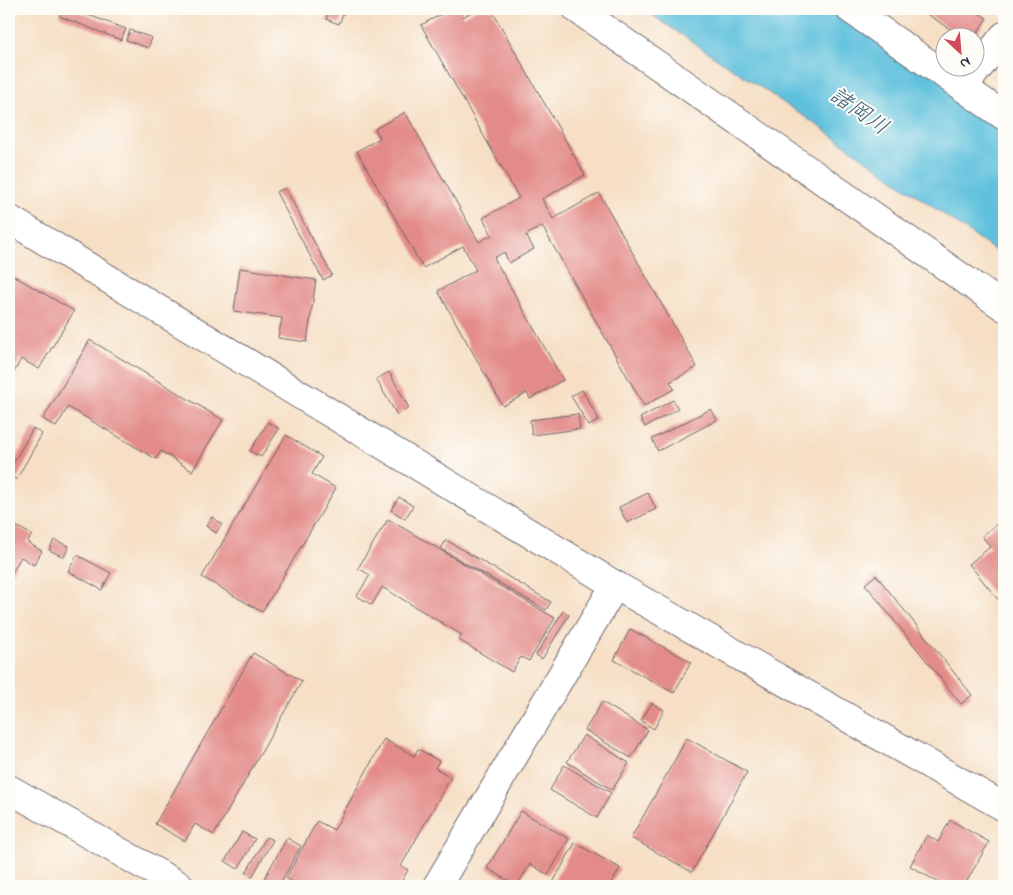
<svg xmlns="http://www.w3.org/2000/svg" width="1013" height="895" font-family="'Indie Flower','Klee One',sans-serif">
<rect width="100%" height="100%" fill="#fdfcf7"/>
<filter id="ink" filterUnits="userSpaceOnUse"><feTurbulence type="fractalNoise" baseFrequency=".02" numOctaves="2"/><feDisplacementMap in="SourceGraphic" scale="10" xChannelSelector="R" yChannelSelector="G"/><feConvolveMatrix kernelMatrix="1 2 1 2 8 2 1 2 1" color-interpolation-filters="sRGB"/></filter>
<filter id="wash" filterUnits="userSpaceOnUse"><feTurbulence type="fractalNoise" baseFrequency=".0096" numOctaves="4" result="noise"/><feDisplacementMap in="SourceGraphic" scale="20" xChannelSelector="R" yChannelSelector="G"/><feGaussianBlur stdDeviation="1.12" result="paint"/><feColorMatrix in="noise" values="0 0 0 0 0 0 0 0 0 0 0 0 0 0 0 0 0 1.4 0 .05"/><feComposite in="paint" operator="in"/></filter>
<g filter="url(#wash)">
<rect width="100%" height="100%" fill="#f6dfc5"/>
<!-- water -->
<polygon fill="#5fc1dd" stroke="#40728c" points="643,9 840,9 1004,119 1004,257 817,125"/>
<g id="blocks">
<!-- building -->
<g fill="#e38b88">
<polygon points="63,9 72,9 126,29 121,40 59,16"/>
<polygon points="330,9 345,9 339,24 326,19"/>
<polygon points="451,9 459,9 463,17 477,9 491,9 585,175 542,199 553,219 599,193 697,367 670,382 674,389 644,406 542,226 526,235 534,249 509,263 504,252 494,258 563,380 530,399 527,393 503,406 438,291 476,270 463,246 423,268 357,151 380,138 375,129 405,112 479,242 492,235 483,218 519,198 421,25"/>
<polygon points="920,9 973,9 987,18 974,38 971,38 960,30 957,34"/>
<polygon points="130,30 152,38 148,48 126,40"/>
<polygon points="285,188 332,275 323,280 276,192"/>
<polygon points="240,268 316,280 307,342 278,338 282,318 234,311"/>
<polygon points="9,273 74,311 39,369 21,359 9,382"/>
<polygon points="90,340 223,420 192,471 161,451 156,459 68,407 56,427 43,419"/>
<polygon points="389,372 409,408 397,415 376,379"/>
<polygon points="582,390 599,420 589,426 571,396"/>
<polygon points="673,400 678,409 645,427 640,418"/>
<polygon points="711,409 717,420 658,451 652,439"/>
<polygon points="578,414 580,429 532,435 530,420"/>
<polygon points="268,422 279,429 261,457 250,451"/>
<polygon points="33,428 42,434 16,480 9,475 9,471"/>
<polygon points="286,435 322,457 312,474 336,488 262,612 202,577"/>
<polygon points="648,493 656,509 627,523 619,507"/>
<polygon points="399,497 413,506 405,519 391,510"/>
<polygon points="212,517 222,524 216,533 206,526"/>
<polygon points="1004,518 1004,607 969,564 990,547 982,536"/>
<polygon points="388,519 555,618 529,661 521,657 512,672 459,640 462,635 382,587 372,605 357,596 370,575 358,568"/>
<polygon points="9,522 32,535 27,542 42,551 34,565 21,557 9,578"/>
<polygon points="54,540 69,546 64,557 49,550"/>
<polygon points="446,540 551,602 546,610 441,549"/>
<polygon points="77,555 111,573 102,590 68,571"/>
<polygon points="876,575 972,695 961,704 865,584"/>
<polygon points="563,611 569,615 542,659 536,655"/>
<polygon points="630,629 691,662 674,693 614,660"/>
<polygon points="253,653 302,681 214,835 195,824 185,841 155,824"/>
<polygon points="602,702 648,730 631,758 585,730"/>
<polygon points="652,703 664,710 654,729 641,721"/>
<polygon points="584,735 629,763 612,790 567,762"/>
<polygon points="687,738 747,772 692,872 631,838"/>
<polygon points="384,739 414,756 418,749 439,761 435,768 451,777 401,866 408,870 399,886 300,886 286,878 317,821 334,830"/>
<polygon points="564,765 611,793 597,818 550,790"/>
<polygon points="521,811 569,839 548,875 530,864 517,886 487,868"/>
<polygon points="950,820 989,842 964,886 945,886 910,866 927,835 938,842"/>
<polygon points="242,832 255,839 238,869 225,861"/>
<polygon points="266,837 273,840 252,877 246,873"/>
<polygon points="287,838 301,846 279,886 260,886"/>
<polygon points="575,843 620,868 610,886 551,886"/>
</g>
</g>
</g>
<g filter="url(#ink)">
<use href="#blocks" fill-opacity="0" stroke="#6c646b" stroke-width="1"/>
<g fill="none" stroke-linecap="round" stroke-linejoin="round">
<defs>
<g id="minor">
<polyline points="577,9 1004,307"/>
<polyline points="850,9 1004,116"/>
<polyline points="963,87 1004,36"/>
<polyline points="9,219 615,585 1004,807"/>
<polyline points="9,789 180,886"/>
<polyline points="437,886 615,585"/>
</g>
</defs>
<!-- minor casing -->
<use href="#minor" stroke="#6c646b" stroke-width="30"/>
<!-- minor -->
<use href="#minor" stroke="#fff" stroke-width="28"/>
</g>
</g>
<g text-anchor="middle" stroke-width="4" stroke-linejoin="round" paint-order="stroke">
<!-- water labels -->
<g font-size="22" font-style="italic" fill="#375a74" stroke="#fdfcf7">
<text transform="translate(860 110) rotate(35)" y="8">諸岡川</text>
</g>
</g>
<!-- margin -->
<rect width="1013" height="895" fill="none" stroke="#fdfcf7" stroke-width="30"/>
<!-- north arrow -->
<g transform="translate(960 52) rotate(154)"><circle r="24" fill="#fdfcf7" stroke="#a5a5ac"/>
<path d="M0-4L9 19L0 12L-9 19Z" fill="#d1495b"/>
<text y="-8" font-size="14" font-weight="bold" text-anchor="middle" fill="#22223b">N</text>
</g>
</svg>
